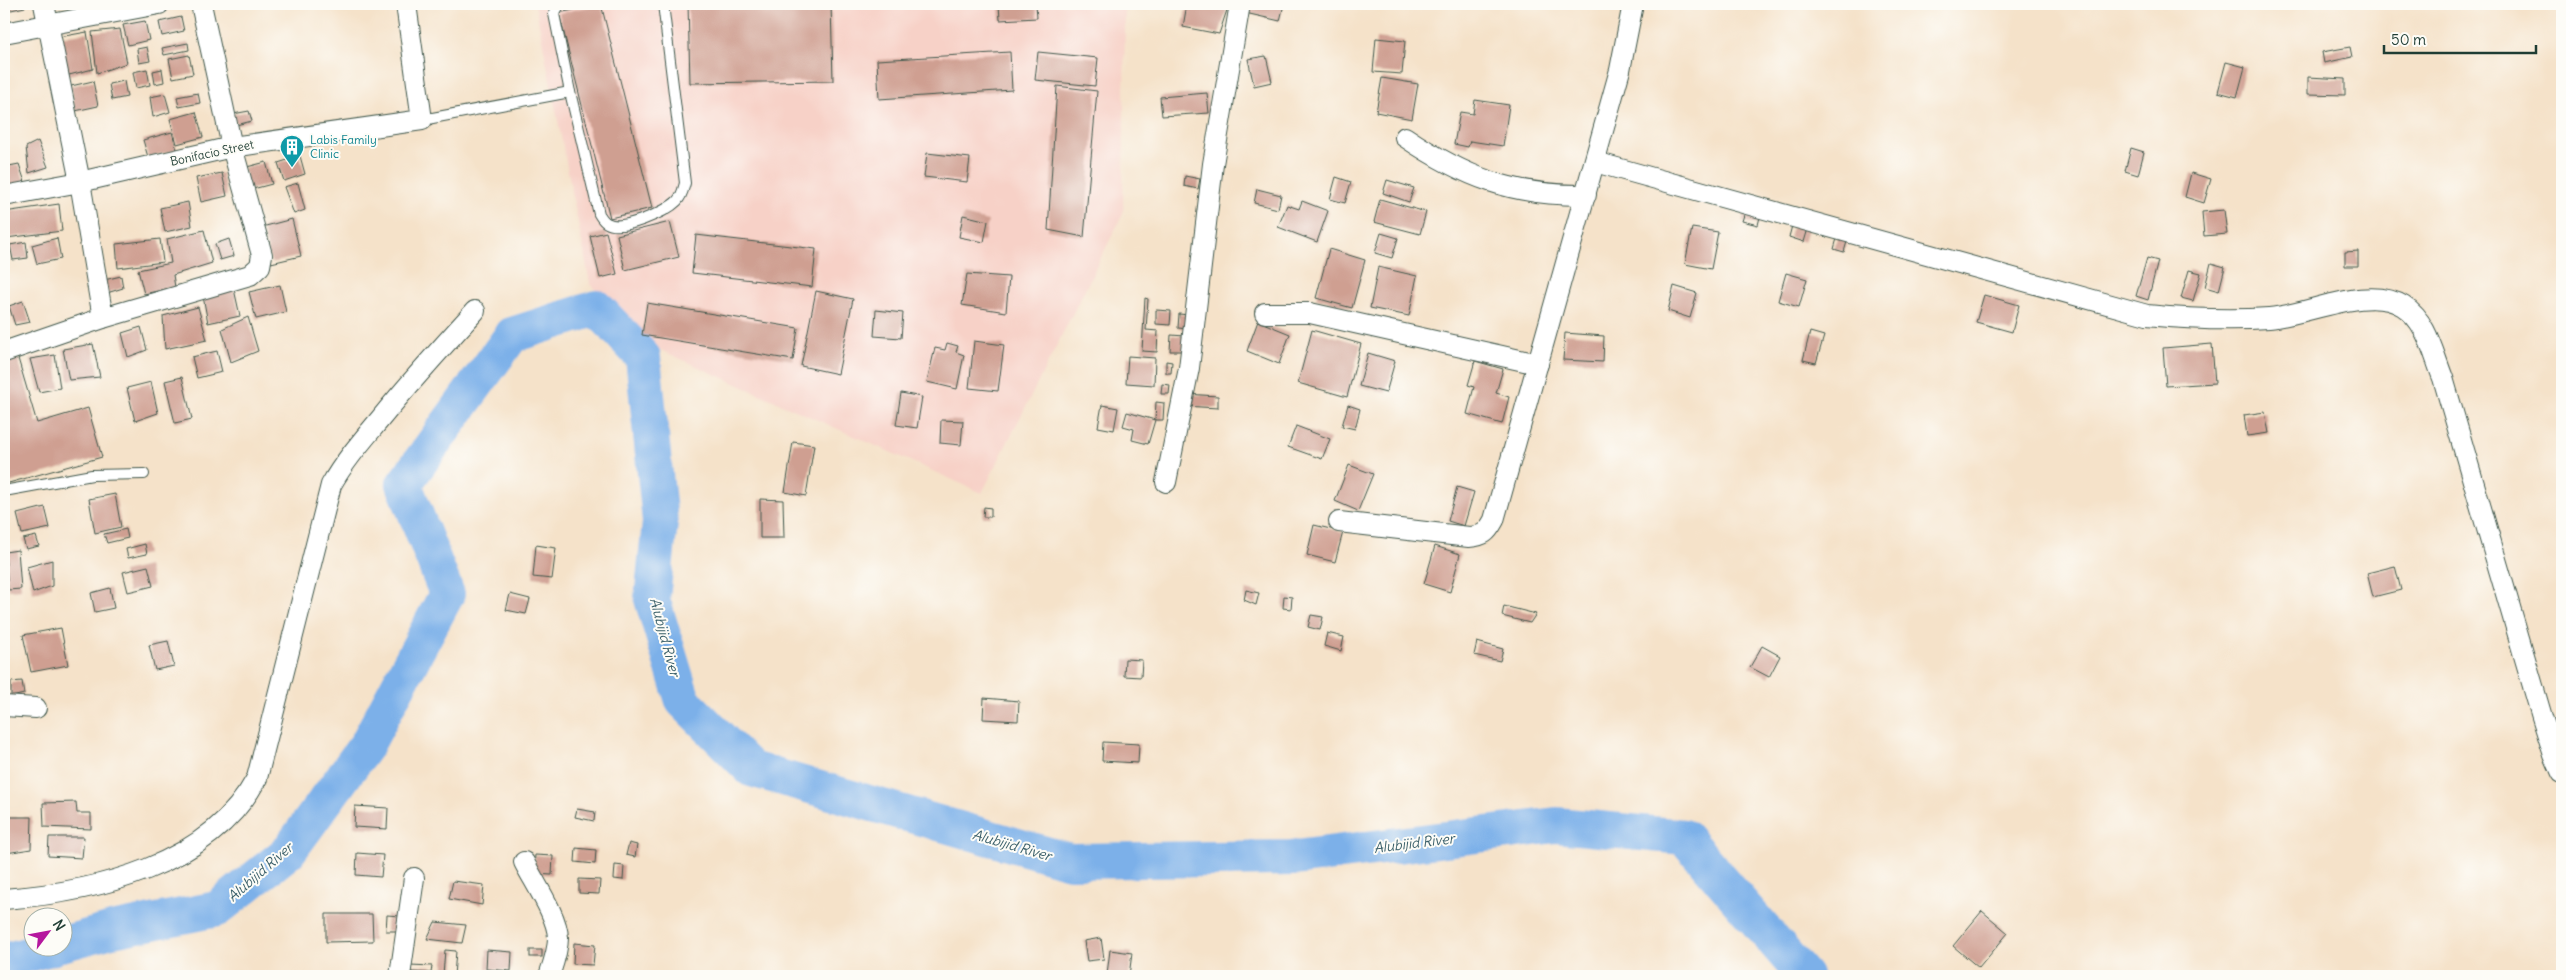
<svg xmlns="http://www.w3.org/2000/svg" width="2566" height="980" font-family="Delius,sans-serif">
<rect width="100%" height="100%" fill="#fdfcf7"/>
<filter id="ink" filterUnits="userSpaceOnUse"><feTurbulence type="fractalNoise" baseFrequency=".02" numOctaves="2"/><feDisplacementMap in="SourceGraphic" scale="10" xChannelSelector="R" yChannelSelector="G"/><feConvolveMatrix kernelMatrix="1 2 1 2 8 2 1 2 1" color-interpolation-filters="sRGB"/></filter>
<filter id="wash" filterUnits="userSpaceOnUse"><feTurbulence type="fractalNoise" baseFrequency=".0096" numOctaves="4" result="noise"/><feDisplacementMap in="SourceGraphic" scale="20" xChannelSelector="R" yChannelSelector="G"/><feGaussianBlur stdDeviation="1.12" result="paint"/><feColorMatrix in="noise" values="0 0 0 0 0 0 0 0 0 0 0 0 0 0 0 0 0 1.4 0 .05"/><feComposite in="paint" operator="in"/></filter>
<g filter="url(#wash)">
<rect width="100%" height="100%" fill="#f5e2c9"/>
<!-- built -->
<polygon fill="#f7d1c7" points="535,4 1125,4 1123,214 982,493 638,340 590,283"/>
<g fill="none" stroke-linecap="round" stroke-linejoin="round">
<!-- river -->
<g stroke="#7bb0e9" stroke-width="36">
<polyline points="62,944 112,930 217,909 288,852 367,744 447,594 404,484 512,335 597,308 643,357 660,522 652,599 683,701 751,769 1070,861 1295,858 1556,825 1684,837 1804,976"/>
<polyline points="4,961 51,948"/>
</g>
</g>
<g id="blocks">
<!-- building -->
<g fill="#cf9f91">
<polygon points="9,4 25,4 25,7 11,10"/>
<polygon points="601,4 652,208 610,218 559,13"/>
<polygon points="688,4 831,4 833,81 690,83"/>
<polygon points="999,4 1036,4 1037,18 1000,20"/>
<polygon points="1187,4 1229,4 1219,34 1183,27"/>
<polygon points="1242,4 1284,4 1280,21 1241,12"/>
<polygon points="181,17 184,31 162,36 159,22"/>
<polygon points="145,21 149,40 128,45 123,25"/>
<polygon points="120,29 127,63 97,73 92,32"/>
<polygon points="87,32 93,69 65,76 59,37"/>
<polygon points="1376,38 1405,41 1402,74 1373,72"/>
<polygon points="188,43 189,50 164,55 162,48"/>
<polygon points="147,47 150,61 139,63 137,49"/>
<polygon points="2350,47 2352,57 2324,63 2322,52"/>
<polygon points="1010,52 1012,90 879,99 877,60"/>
<polygon points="1038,52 1098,58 1095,86 1035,80"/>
<polygon points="189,55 193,74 173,78 169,59"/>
<polygon points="1266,56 1272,82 1254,86 1248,59"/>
<polygon points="2226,62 2245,67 2237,97 2218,92"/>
<polygon points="147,69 150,85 136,88 133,72"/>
<polygon points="162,69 164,82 155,84 153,71"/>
<polygon points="2308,77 2345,79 2345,95 2308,94"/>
<polygon points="1382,78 1418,84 1412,119 1376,112"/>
<polygon points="93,81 98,106 75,111 71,86"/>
<polygon points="124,81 127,97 112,100 109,84"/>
<polygon points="1057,86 1097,91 1084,237 1048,230"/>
<polygon points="198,93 200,103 179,107 177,97"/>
<polygon points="1207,93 1209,113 1162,116 1160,97"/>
<polygon points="165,94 170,112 153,117 150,97"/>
<polygon points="1475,100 1509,105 1503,146 1470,141 1468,147 1454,144 1460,112 1473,114"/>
<polygon points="249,111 252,121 236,125 233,114"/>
<polygon points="196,112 203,137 177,144 170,119"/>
<polygon points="172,132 177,150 148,157 143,140"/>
<polygon points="38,141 48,167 29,173 26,147"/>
<polygon points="2131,148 2144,152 2138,175 2125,171"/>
<polygon points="927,153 970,158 967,182 924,177"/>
<polygon points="300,156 305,174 284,181 278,163"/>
<polygon points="266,162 272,184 249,190 243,168"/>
<polygon points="19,164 25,182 4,190 4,167"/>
<polygon points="222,173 227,196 201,202 196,178"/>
<polygon points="2191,173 2211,179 2204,203 2185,197"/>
<polygon points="1185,176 1200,179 1198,189 1184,186"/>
<polygon points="1336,177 1351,182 1345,203 1330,199"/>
<polygon points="1387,180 1414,188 1409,202 1383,193"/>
<polygon points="298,183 305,210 294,214 284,187"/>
<polygon points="1257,189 1281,195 1278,209 1254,203"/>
<polygon points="1380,199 1426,212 1420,234 1374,222"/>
<polygon points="1302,201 1328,211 1317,242 1278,227 1287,205 1299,209"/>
<polygon points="188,202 192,226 165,232 160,208"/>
<polygon points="59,204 62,231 6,238 4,212"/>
<polygon points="1746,209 1761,213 1758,225 1742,221"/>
<polygon points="2224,210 2227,234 2204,236 2202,212"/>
<polygon points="963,215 988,221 984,242 959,237"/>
<polygon points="1794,218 1810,222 1804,242 1789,237"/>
<polygon points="292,219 301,256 271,263 262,227"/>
<polygon points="670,222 679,257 625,270 617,235"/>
<polygon points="1692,228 1718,232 1711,269 1685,264"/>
<polygon points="204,230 212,263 173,275 175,287 144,294 138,270 171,263 167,239"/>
<polygon points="606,232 617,274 600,278 590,236"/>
<polygon points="1381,233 1398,238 1392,258 1375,253"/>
<polygon points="696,235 816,249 812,287 692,273"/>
<polygon points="1838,235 1848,238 1844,252 1834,249"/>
<polygon points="57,238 61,259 37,264 32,245"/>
<polygon points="160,239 163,262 118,268 116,244"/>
<polygon points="229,239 234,256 220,260 215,244"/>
<polygon points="26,242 28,258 13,260 10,245"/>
<polygon points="1329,249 1365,260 1352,308 1316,298"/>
<polygon points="2358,251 2358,266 2345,266 2345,252"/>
<polygon points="2147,258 2158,261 2148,300 2136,296"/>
<polygon points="2211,263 2225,267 2219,291 2205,287"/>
<polygon points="1378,267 1417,276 1409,316 1370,308"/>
<polygon points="2189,270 2201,273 2193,301 2181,298"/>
<polygon points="1786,273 1807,279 1799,307 1778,301"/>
<polygon points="967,274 1009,277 1006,312 962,305"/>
<polygon points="121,276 123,288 107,293 104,280"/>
<polygon points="280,285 286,312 256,319 249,292"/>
<polygon points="1674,286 1697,293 1690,318 1668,311"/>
<polygon points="234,289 240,316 208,323 203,296"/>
<polygon points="816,291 853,299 838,374 801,366"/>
<polygon points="1984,295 2019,305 2012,332 1976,322"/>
<polygon points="1145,298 1148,299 1146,330 1158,331 1157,352 1142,351"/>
<polygon points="23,301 30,322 15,325 9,306"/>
<polygon points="647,303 798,328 793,360 642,335"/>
<polygon points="198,307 207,340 165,349 163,316"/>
<polygon points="876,310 903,313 901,338 874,336"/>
<polygon points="1156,310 1171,311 1170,325 1156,324"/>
<polygon points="1179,314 1189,315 1188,329 1178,328"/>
<polygon points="248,317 258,351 231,362 222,329"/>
<polygon points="1258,321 1290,334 1279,364 1247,351"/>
<polygon points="141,327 147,350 128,357 122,333"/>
<polygon points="1312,330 1361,344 1347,397 1298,383"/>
<polygon points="1810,332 1824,336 1816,363 1803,360"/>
<polygon points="1565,333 1604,336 1603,362 1563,360"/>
<polygon points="1171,335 1185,336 1184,351 1170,351"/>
<polygon points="974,341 1004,345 998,391 969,388"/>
<polygon points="947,343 958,346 956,352 964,355 957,389 927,382 935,348 945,350"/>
<polygon points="93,344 100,377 69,380 63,349"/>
<polygon points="2212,344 2215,383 2166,386 2163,348"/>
<polygon points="217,351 222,372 197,378 192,357"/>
<polygon points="1368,353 1395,361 1386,393 1359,386"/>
<polygon points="17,355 37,423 88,408 102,457 5,484 4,359"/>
<polygon points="55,355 60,388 39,392 30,359"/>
<polygon points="1128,356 1155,358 1154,385 1126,383"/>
<polygon points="1166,361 1172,362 1171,373 1166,373"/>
<polygon points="1475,361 1503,369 1496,393 1509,397 1502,424 1467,414 1474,387 1468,385"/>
<polygon points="182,377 192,419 175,423 165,381"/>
<polygon points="151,382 158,413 135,421 127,388"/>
<polygon points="1162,384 1170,385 1169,394 1161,394"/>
<polygon points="901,393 922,397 917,428 896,425"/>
<polygon points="1185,394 1218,396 1218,408 1184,406"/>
<polygon points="1156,402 1164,403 1163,420 1155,420 1148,444 1132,440 1134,429 1123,426 1127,412 1155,420"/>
<polygon points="1102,405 1118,408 1114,430 1098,427"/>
<polygon points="1348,405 1360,409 1355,429 1342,426"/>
<polygon points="2265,412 2269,433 2247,436 2244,415"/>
<polygon points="941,420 963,421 961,445 940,443"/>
<polygon points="1296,426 1330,439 1322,459 1288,447"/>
<polygon points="793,442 814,445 806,496 785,492"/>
<polygon points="1349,465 1373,474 1358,511 1335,501"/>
<polygon points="1457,487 1474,492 1464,526 1448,521"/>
<polygon points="115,494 121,527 95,533 89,499"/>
<polygon points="760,499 783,500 784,538 760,538"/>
<polygon points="45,507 50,528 22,534 17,514"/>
<polygon points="984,507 991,508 991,517 983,517"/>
<polygon points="1314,525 1343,532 1335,562 1307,555"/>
<polygon points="126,529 128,538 107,543 104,534"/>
<polygon points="36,536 39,546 26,549 23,539"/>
<polygon points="145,544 147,554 128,558 126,549"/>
<polygon points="536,545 556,548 552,579 533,577"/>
<polygon points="1435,546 1460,554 1450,592 1424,584"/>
<polygon points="18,550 21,589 8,590 5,552"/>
<polygon points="52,560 52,586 33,593 27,567"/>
<polygon points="148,566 153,586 128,592 123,572"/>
<polygon points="2395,566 2401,590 2373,597 2367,573"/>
<polygon points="110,588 114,608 95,612 91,593"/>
<polygon points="1246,590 1259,593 1256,605 1244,600"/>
<polygon points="510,594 530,599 526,614 506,610"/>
<polygon points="1284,596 1292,597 1291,609 1283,608"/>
<polygon points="1504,606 1536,614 1530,623 1502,616"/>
<polygon points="1311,615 1323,617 1320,630 1308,627"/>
<polygon points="61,628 68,665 31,672 23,635"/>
<polygon points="1327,633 1344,637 1341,651 1324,646"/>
<polygon points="168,641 174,666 155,670 149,645"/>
<polygon points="1477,642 1503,649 1500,661 1474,655"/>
<polygon points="1762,646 1780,656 1769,677 1750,667"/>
<polygon points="1125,659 1142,660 1141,677 1124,676"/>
<polygon points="22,681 24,694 11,697 11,682"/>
<polygon points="984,698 1019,701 1018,721 983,719"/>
<polygon points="1103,742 1139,744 1138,763 1102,761"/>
<polygon points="76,802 77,813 91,813 91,829 44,827 43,803"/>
<polygon points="355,806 388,808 387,829 354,827"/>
<polygon points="577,809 595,812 594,821 575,817"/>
<polygon points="6,817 32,817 31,849 6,853"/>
<polygon points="49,837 84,837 82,858 48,856"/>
<polygon points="629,843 637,845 635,857 626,855"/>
<polygon points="576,848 596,850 595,864 575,862"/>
<polygon points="357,853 383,855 381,877 356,875"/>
<polygon points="535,855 553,856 552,875 534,874"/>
<polygon points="615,865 624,866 623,880 614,879"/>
<polygon points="579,879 600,880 599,894 579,893"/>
<polygon points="453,881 484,885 482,905 449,899"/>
<polygon points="1982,911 2008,933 1979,968 1953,946"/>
<polygon points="326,914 372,914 373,941 326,942"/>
<polygon points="387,915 400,916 399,931 386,931"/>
<polygon points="435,922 466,925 462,943 427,939"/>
<polygon points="1101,938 1104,959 1087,961 1084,941"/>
<polygon points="574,943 595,945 593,965 573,964"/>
<polygon points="445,950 456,951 454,976 443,975"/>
<polygon points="487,950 512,952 511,971 486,969"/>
<rect x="530" y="950" width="12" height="7"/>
<polygon points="1110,950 1132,953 1129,976 1107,974"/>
<polygon points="410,965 432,966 431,973 410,972"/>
</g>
</g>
</g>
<g filter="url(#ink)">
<use href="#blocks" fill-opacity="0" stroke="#3f564a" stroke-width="1"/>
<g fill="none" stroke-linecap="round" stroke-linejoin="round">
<defs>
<g id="service">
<path d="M570,92L599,214C601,217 603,221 607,223C621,232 666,212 677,201C682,196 683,190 685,183L663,4"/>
<polyline points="422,120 570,92 554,14 560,4"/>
<polyline points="4,491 92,475 144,474"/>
</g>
<g id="minor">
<polyline points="44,4 80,182 103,318"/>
<polyline points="4,33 159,4"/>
<path d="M1405,137C1464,177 1513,196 1586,195"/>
<path d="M1595,162L2147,315C2188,319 2228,321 2269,318C2307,315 2369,284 2403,306C2427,321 2433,353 2443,378L2542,717L2554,755L2562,773"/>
<polyline points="4,196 80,182 232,147 422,120 406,4"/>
<polyline points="1265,313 1310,313 1538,364"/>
<polyline points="4,352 103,318 250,275 260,266 262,255 232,147 201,4"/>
<polyline points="1166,482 1189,368 1213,164 1240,4"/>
<path d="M1339,522L1469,537C1483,536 1487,533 1494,520L1620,70L1633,4"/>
<polyline points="4,706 36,708"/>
<path d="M524,862C534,882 558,917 558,938C558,951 553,964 549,976"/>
<path d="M4,899C96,892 210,866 257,778L331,485C345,460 363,440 381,418C411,381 443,346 475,311"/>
<polyline points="400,976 414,878"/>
</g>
</defs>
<!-- service casing -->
<use href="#service" stroke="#3f564a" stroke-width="12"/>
<!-- minor casing -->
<use href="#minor" stroke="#3f564a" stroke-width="22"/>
<!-- service -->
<use href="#service" stroke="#fff" stroke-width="10"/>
<!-- minor -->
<use href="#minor" stroke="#fff" stroke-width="20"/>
</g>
</g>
<!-- icons -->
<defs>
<symbol id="building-pin" viewBox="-11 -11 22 30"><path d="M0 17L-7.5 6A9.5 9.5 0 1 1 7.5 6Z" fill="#0f9aa8" stroke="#fdfcf7"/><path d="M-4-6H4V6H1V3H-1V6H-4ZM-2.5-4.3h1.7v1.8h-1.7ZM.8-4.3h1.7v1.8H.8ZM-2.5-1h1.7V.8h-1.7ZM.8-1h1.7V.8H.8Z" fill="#fff"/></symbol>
</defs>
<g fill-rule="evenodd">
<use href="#building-pin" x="278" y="133" width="28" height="38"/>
</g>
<g text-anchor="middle" stroke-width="4" stroke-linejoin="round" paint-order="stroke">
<!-- culture labels -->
<g font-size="12" fill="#0d838f" stroke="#fdfcf7" text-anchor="start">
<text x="310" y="144">Labis Family<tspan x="310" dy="14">Clinic</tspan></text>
</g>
<!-- street labels -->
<g font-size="12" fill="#1f3d34" stroke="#fdfcf7">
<text transform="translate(212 153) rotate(-12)" y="4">Bonifacio Street</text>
</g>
<!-- water labels -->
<g font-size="14" font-style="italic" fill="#3b606a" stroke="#fdfcf7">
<text transform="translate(665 637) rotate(75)" y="5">Alubijid River</text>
<text transform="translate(1414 843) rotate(-7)" y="5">Alubijid River</text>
<text transform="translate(1012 845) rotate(16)" y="5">Alubijid River</text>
<text transform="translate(260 872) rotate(-41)" y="5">Alubijid River</text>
</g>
</g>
<!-- margin -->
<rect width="2566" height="980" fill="none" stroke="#fdfcf7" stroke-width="20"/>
<!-- north arrow -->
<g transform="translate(48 932) rotate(58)"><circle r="24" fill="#fdfcf7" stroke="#a4b0a9"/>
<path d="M0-4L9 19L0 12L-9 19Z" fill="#b5179e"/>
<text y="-8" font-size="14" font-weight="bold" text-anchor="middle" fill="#1f3d34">N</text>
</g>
<!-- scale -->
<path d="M2384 45v8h152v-8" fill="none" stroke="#1f3d34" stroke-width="2.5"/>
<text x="2391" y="45" font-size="15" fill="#1f3d34" stroke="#fdfcf7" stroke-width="4" paint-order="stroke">50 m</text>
</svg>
